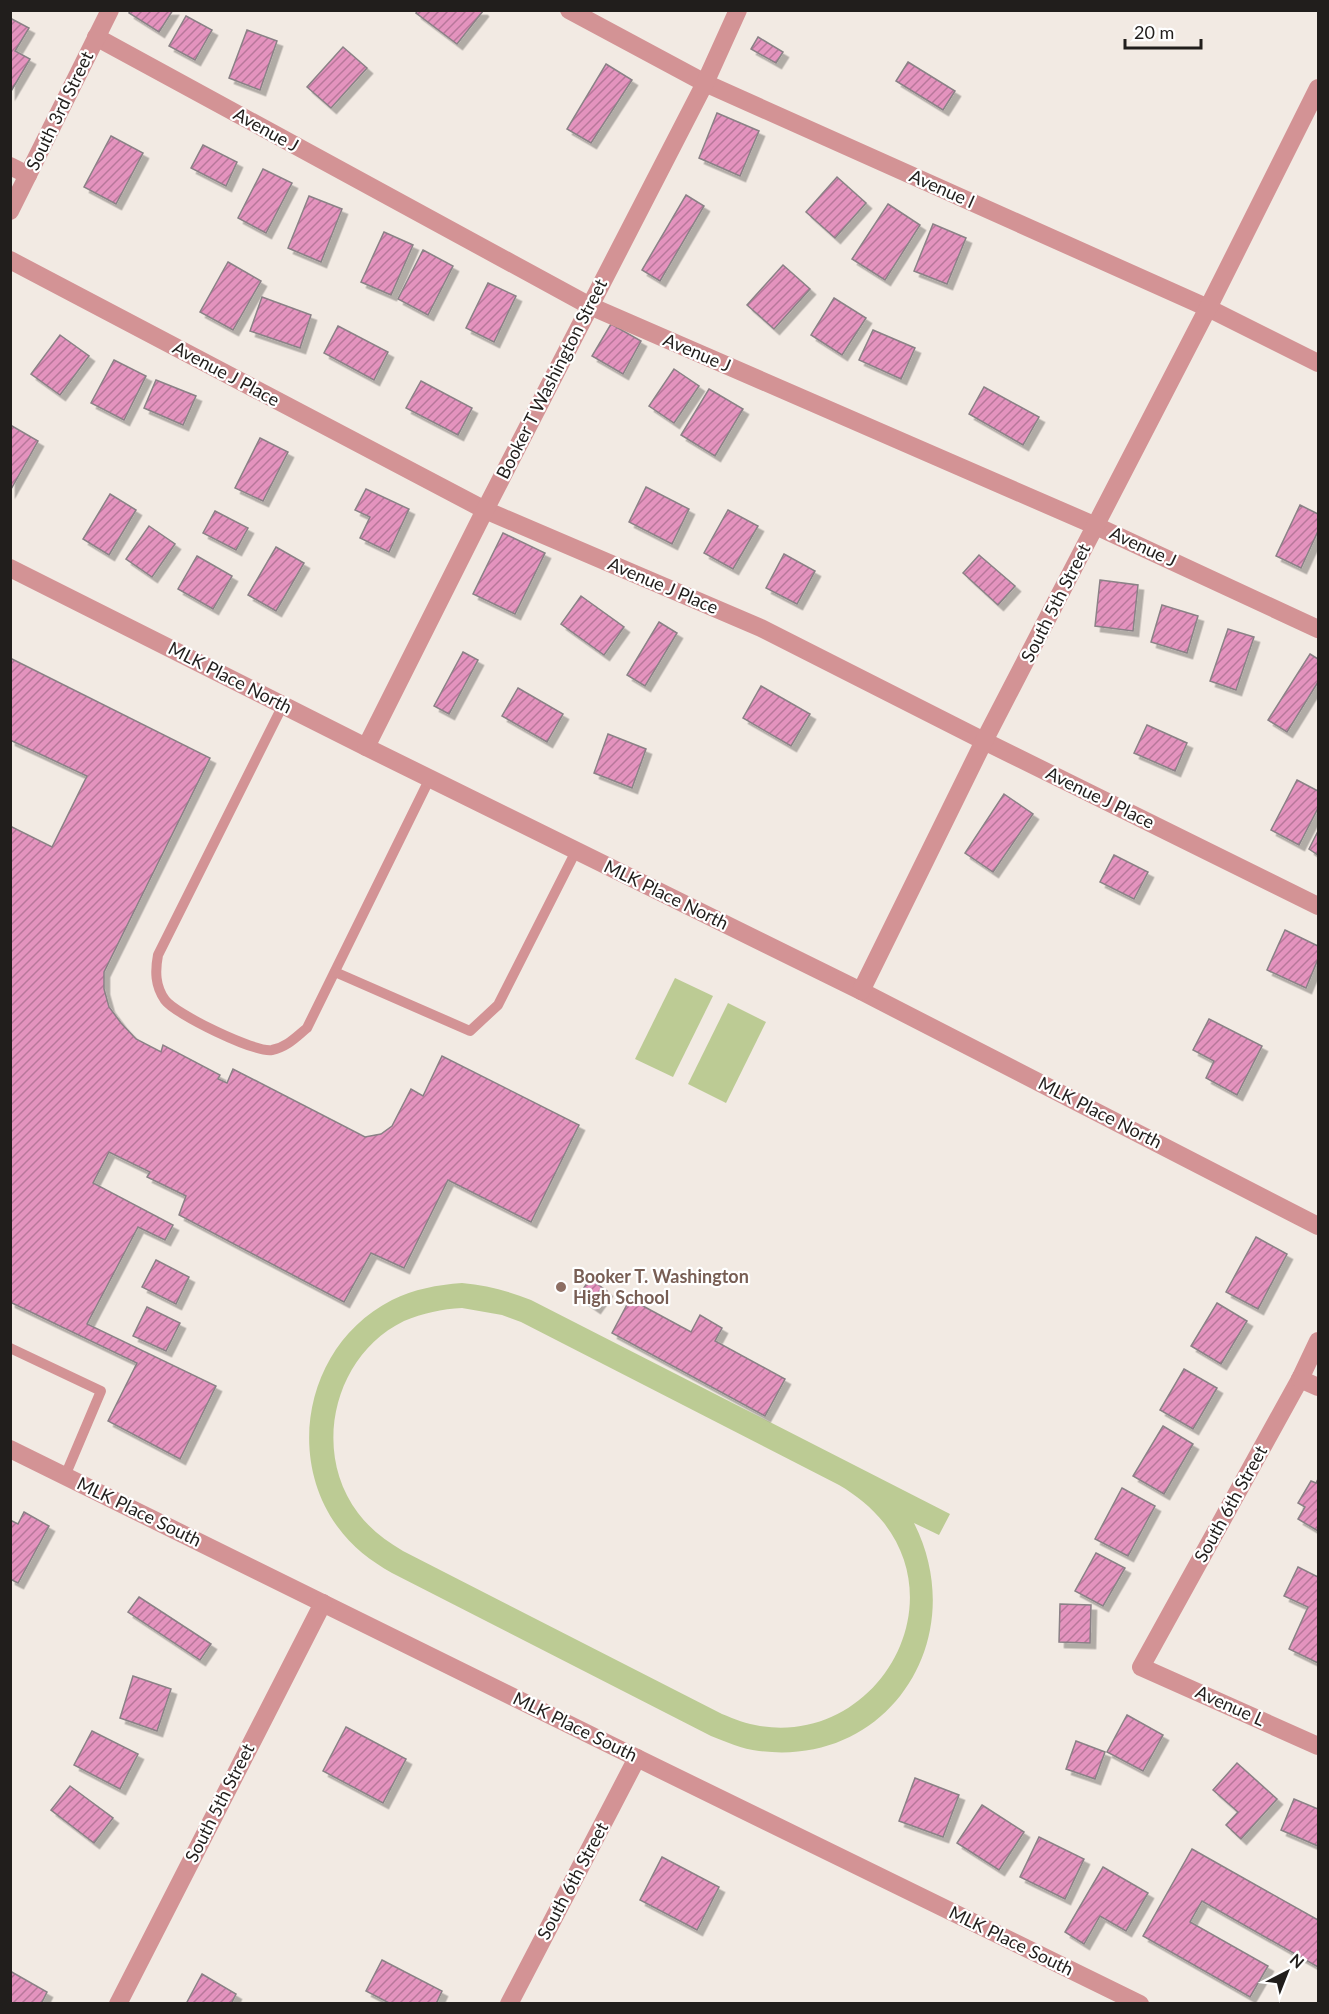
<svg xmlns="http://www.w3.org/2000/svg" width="1329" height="2014" font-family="Lato,sans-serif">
<defs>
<pattern id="building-hatch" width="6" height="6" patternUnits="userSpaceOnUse" patternTransform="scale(1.5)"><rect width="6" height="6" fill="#e493be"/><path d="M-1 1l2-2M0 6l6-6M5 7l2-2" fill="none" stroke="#b8779a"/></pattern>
<filter id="shadow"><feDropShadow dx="5.5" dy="5.5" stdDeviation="0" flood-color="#0004"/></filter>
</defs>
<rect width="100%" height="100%" fill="#f2eae3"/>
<!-- garden -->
<g fill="#bccb94" fill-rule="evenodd">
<polygon points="675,978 713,996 673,1077 635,1059"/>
<polygon points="728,1003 766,1022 726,1103 688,1084"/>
<path d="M462,1283C487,1285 508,1291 531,1300L950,1514L939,1535L914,1523C972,1638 889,1768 759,1751C742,1749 726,1742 711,1736L392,1573C371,1561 352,1547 337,1526C284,1452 309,1342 392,1300C414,1289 437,1285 462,1283ZM462,1308L502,1315L521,1322L839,1485C856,1495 871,1507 884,1523C954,1613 872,1744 760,1726C747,1724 734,1719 722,1714L403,1551C386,1541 370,1529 358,1513C311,1451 334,1355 404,1321C423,1313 442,1309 462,1308Z"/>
</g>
<!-- building -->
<g fill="url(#building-hatch)" stroke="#8a8186" stroke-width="1.5" filter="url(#shadow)">
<polygon points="130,10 173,10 159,32 129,13"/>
<polygon points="418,10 482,10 483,11 457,44 416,13"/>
<polygon points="186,16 212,30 195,60 169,46"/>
<polygon points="10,18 29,28 15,51 30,59 10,93"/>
<polygon points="247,30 277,41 260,90 229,78"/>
<polygon points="758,37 783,52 776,63 751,49"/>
<polygon points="343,47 367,68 331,108 307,87"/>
<polygon points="908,62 955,91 943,110 896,81"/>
<polygon points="606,64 632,80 591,143 567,129"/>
<polygon points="717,113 759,131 740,176 699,158"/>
<polygon points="111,136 143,153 116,204 84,187"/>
<polygon points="203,145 237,162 226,186 191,168"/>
<polygon points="263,169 292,183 266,233 238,218"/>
<polygon points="837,177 866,203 835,238 806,212"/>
<polygon points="686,195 704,206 660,281 642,270"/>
<polygon points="309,196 342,209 321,262 288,248"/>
<polygon points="888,204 920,225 885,280 852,259"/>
<polygon points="933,224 966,238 947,284 914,271"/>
<polygon points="384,232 413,245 391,295 361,282"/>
<polygon points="423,250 453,266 428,315 398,299"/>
<polygon points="228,262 261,281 233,330 200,312"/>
<polygon points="783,265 810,289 774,329 747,305"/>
<polygon points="488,283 516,296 494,342 466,328"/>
<polygon points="262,297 311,315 300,348 250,331"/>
<polygon points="834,298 866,318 842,355 811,335"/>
<polygon points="611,324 641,341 623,374 592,356"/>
<polygon points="338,326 388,352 374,380 324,353"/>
<polygon points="873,330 915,348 901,379 859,360"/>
<polygon points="60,335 89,356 60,395 31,374"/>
<polygon points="114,360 146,376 124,420 91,403"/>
<polygon points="674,369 699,386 674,423 649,406"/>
<polygon points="156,380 196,396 183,425 144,408"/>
<polygon points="421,381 472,408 458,435 406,408"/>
<polygon points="984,387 1039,417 1023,445 969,414"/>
<polygon points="709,389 743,409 715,456 681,435"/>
<polygon points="12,426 38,441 10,491 10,429"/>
<polygon points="260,438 288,452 263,501 235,488"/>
<polygon points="646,487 689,509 672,544 629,522"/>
<polygon points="366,489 409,509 389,552 360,538 370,517 355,510"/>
<polygon points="110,494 136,510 109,555 83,539"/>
<polygon points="1300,505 1318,514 1318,531 1301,568 1276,556"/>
<polygon points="728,510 758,526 733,569 704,553"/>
<polygon points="215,511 248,528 236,550 203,533"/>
<polygon points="149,526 175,544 152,577 126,559"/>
<polygon points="503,533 545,553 515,614 473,594"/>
<polygon points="276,547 304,563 276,611 248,595"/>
<polygon points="784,554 815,571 797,604 766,588"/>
<polygon points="979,555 1015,586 998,605 963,573"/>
<polygon points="197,556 232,576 213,609 178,589"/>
<polygon points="1100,580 1138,585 1133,631 1095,626"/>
<polygon points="581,596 624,627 604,655 561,624"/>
<polygon points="1162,605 1198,616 1187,653 1151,642"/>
<polygon points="659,622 677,633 645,686 627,675"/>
<polygon points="1228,629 1254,637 1236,690 1210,681"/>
<polygon points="463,652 478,660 449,714 434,706"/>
<polygon points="1310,654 1318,659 1318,682 1287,732 1268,720"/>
<polygon points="10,658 210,758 104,972 104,989 109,1007 121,1023 136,1039 161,1052 163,1045 220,1075 218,1079 227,1083 233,1069 365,1137 381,1134 392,1126 411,1089 423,1096 442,1056 579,1125 531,1222 448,1180 404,1268 371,1253 344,1302 179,1215 186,1196 147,1177 150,1172 109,1152 93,1183 173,1225 165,1240 138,1227 87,1324 216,1386 180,1459 108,1421 137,1363 10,1302 10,826 52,847 87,776 10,740"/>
<polygon points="761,686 810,714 791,746 743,718"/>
<polygon points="518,688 563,714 547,742 502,716"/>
<polygon points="1147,725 1187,743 1175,771 1134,753"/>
<polygon points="608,734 646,749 632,788 594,773"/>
<polygon points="1297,780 1318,791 1318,808 1299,845 1271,830"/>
<polygon points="1004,794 1033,814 993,872 965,853"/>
<polygon points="1318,831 1318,855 1309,849"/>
<polygon points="1114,855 1148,872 1134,899 1100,882"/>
<polygon points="1285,930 1318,946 1318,959 1306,988 1267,970"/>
<polygon points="1209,1019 1262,1046 1237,1095 1206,1078 1214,1061 1193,1050"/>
<polygon points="1256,1237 1287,1254 1258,1309 1226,1292"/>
<polygon points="156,1260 189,1277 176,1304 142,1287"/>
<polygon points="590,1279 607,1291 595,1308 578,1296"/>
<polygon points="630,1299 691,1332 700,1315 722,1328 715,1341 785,1379 765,1416 612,1333"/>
<polygon points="1217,1303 1247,1321 1221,1364 1191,1346"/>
<polygon points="147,1307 180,1323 166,1351 133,1336"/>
<polygon points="1184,1369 1217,1388 1193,1429 1160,1410"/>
<polygon points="1163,1426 1193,1444 1164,1494 1133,1476"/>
<polygon points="1318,1479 1318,1531 1298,1519 1305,1507 1298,1503 1311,1481 1316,1483"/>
<polygon points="1122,1488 1155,1506 1128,1556 1095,1539"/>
<polygon points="24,1512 49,1526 18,1583 10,1579 10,1520 18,1524"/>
<polygon points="1096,1553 1125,1568 1103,1606 1075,1591"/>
<polygon points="1298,1567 1318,1577 1318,1663 1289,1649 1308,1607 1284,1596"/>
<polygon points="139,1597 211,1644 200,1660 128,1612"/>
<polygon points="1060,1604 1091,1605 1090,1643 1059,1642"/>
<polygon points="133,1676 171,1689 157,1731 120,1718"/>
<polygon points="1127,1715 1163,1735 1143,1771 1107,1752"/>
<polygon points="346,1727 406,1759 383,1803 323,1771"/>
<polygon points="92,1731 138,1754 120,1789 74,1765"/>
<polygon points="1076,1741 1105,1752 1095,1779 1066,1769"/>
<polygon points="1237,1763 1277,1799 1241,1839 1226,1825 1238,1812 1213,1790"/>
<polygon points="915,1778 959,1795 943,1837 899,1821"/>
<polygon points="70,1786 113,1818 94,1843 51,1810"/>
<polygon points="1294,1799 1318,1809 1318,1846 1281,1830"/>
<polygon points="982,1805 1024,1832 999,1870 957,1843"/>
<polygon points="1039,1837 1084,1859 1065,1899 1020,1877"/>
<polygon points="1192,1849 1318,1920 1318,1967 1202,1901 1190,1922 1268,1966 1250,1997 1143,1936"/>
<polygon points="662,1857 719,1887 697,1930 640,1900"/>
<polygon points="1103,1867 1148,1893 1126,1931 1100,1916 1084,1944 1065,1932"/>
<polygon points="382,1960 442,1991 436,2004 391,2004 366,1991"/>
<polygon points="10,1971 47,1992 41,2004 10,2004"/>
<polygon points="202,1974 236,1994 231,2004 186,2004"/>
</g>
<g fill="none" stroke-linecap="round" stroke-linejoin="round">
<!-- service -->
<g stroke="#d39395" stroke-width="10">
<path d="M283,705L158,955C155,971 155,986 165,1000C175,1014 255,1053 272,1050C287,1047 296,1037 307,1028L430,778"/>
<polyline points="335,972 470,1031 498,1005 576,851"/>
<polyline points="10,1348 101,1391 65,1476"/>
</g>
<!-- minor -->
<g stroke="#d39395" stroke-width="18">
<polyline points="569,10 705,83 1208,308 1318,363"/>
<polyline points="96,37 590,306 1096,526 1318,629"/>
<polyline points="10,166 28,175"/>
<polyline points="10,211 110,10"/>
<polyline points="10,260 485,510 761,628 984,741 1318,906"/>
<polyline points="10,568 366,747 861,991 1318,1226"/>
<polyline points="366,747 485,510 705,83 738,10"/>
<polyline points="861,991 984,741 1208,308 1318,88"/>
<polyline points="1318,1341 1300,1379 1141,1667 1318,1746"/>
<polyline points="1300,1379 1318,1387"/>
<polyline points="10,1449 637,1758 1140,2004"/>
<polyline points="118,2004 323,1603"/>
<polyline points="509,2004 637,1758"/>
</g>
</g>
<!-- markers -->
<circle fill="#8d6e63" stroke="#fff" stroke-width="2" cx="561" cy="1287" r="6"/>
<g text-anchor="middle" stroke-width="4.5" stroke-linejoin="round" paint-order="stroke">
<!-- street labels -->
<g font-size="18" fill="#211e1c" stroke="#fff">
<text transform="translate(60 111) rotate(-64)" y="6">South 3rd Street</text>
<text transform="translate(266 130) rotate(29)" y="6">Avenue J</text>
<text transform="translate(942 189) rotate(24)" y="6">Avenue I</text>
<text transform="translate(697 353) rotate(23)" y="6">Avenue J</text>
<text transform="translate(226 374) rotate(28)" y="6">Avenue J Place</text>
<text transform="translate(552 379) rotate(-63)" y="6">Booker T Washington Street</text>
<text transform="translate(1143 547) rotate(25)" y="6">Avenue J</text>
<text transform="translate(663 586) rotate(23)" y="6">Avenue J Place</text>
<text transform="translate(1056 603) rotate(-63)" y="6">South 5th Street</text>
<text transform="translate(230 678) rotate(27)" y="6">MLK Place North</text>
<text transform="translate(1100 798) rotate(26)" y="6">Avenue J Place</text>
<text transform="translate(666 895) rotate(26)" y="6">MLK Place North</text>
<text transform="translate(1100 1113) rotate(27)" y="6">MLK Place North</text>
<text transform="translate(1231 1504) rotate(-61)" y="6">South 6th Street</text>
<text transform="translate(139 1512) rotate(26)" y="6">MLK Place South</text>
<text transform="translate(1230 1706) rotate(24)" y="6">Avenue L</text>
<text transform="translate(575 1727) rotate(26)" y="6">MLK Place South</text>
<text transform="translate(220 1803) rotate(-63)" y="6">South 5th Street</text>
<text transform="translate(573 1881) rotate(-62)" y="6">South 6th Street</text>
<text transform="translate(1011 1941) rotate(26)" y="6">MLK Place South</text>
</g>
<!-- education labels -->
<g font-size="18" font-weight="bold" fill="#785e54" stroke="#fff" text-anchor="start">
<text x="573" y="1283">Booker T. Washington<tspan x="573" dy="21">High School</tspan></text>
</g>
</g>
<!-- border -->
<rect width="1329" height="2014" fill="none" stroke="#211e1c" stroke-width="24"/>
<!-- north arrow -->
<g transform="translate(1287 1972) rotate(42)" stroke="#ffffff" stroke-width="4.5" paint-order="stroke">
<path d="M0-4.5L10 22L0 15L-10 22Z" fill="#211e1c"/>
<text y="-9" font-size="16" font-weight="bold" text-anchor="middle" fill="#211e1c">N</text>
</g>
<!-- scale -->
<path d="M1125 39v9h76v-9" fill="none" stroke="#211e1c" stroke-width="3"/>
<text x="1134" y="39" font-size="18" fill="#211e1c" stroke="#ffffff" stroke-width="4.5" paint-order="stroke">20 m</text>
</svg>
